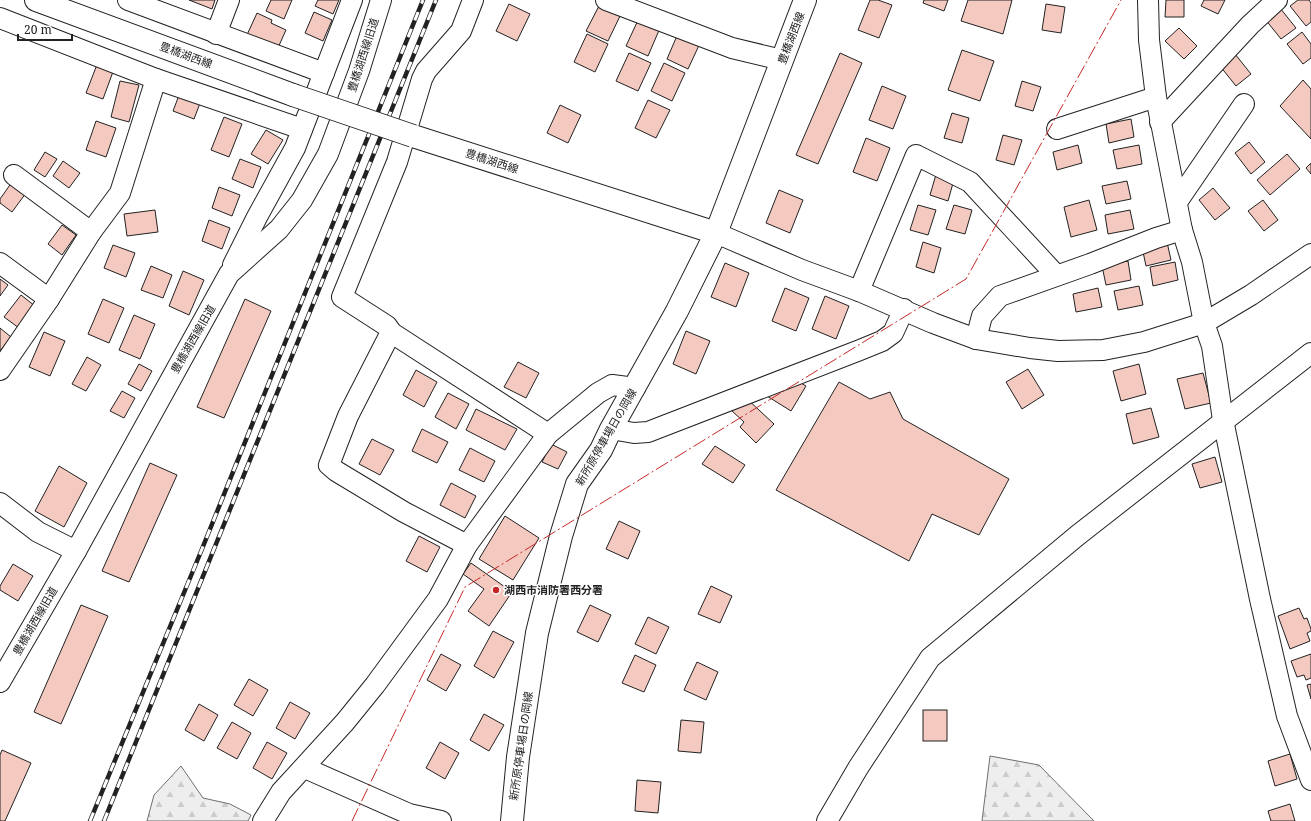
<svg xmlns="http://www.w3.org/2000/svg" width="1311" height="821" font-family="'Noto Serif','Noto Sans JP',serif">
<defs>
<pattern id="forest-firs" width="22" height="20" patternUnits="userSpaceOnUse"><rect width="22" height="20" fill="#eee"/><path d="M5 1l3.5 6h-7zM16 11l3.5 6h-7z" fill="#ccc"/></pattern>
</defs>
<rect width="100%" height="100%" fill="#fff"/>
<!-- forest -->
<g fill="url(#forest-firs)" stroke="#6f6f6f">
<polygon points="990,756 1039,765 1094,821 982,821"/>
<polygon points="181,766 203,798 230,804 251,815 248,821 147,821 154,795"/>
</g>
<!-- building -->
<g fill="#f3c9c0" stroke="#222">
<polygon points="189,0 215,0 212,9"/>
<polygon points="271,0 292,0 284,19 266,11"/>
<polygon points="318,0 339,0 333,14 315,6"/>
<polygon points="870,0 878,0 892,5 879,38 858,30"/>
<polygon points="924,0 948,0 944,11 923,3"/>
<polygon points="968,0 1012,0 1003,34 961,21"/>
<polygon points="1166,0 1184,0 1184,17 1165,17"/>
<polygon points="1204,0 1225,0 1218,14 1201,6"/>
<polygon points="1298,0 1309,0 1311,3 1311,22 1306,26 1290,6"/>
<polygon points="509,4 530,14 517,41 496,31"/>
<polygon points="600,4 621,14 608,41 586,31"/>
<polygon points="1046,4 1065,7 1061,33 1042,30"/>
<polygon points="1280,8 1296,28 1281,39 1265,19"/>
<polygon points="314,12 332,20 323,41 305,33"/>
<polygon points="257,13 272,20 271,23 286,30 277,50 246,37"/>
<polygon points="639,18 660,28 648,56 626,46"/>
<polygon points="1179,28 1197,46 1184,59 1165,41"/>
<polygon points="679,31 701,41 688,69 667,59"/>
<polygon points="1302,32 1311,44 1311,58 1303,64 1287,44"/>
<polygon points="587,34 608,44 595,72 574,62"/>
<polygon points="962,50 994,61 980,101 948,90"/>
<polygon points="629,53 651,63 638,91 616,81"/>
<polygon points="840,53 862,63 818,164 796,155"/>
<polygon points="1235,54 1251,74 1236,86 1220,66"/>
<polygon points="98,62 114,69 103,99 86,93"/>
<polygon points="664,63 685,73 672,101 651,91"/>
<polygon points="1303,80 1311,89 1311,139 1280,106"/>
<polygon points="120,81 139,85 129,122 111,117"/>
<polygon points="1022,81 1041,87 1033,111 1015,106"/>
<polygon points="882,86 906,96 893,129 869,120"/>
<polygon points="181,90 202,98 194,119 173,111"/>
<polygon points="648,100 670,110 656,138 635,128"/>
<polygon points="560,105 581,115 568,143 547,133"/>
<polygon points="952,113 969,118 962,143 944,138"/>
<polygon points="224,117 242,124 229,157 211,150"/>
<polygon points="1131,119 1134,137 1109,143 1106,124"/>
<polygon points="96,121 116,128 106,157 86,150"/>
<polygon points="266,130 283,140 268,164 251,154"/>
<polygon points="1003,135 1022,140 1014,165 996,160"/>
<polygon points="866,138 890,148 877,181 853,172"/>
<polygon points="1249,142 1265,162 1251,174 1235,153"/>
<polygon points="1078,145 1082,163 1057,170 1053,152"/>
<polygon points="1139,145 1142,164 1117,169 1113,150"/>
<polygon points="45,152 57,159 45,177 34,170"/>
<polygon points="1287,154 1300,169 1270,195 1257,180"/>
<polygon points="240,159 261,167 253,188 232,179"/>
<polygon points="63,161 80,173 69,188 53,176"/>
<polygon points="1311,163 1311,174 1306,168"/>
<polygon points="937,171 955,176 948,201 930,195"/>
<polygon points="1127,181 1131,199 1106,204 1102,186"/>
<polygon points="12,182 26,193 12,212 0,203 0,199"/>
<polygon points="219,187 240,195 232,216 212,208"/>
<polygon points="1213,188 1230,208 1215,220 1199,200"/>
<polygon points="779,190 803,200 790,233 766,223"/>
<polygon points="1089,200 1097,230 1071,237 1064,207"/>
<polygon points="1263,200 1278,220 1264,231 1248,211"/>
<polygon points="918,205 936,210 928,235 910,230"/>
<polygon points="954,205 972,210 965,234 946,229"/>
<polygon points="155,210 158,232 127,236 124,214"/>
<polygon points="1130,210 1134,229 1108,234 1105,215"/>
<polygon points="209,220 230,228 222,249 202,241"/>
<polygon points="62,225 76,235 62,255 48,244"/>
<polygon points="923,242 941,248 934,273 916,267"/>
<polygon points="1167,242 1171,260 1146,266 1142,247"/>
<polygon points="113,245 135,253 126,277 104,268"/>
<polygon points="1128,261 1131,280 1106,285 1102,266"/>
<polygon points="1175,262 1178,280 1153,286 1150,267"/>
<polygon points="725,263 749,273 736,307 711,297"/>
<polygon points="151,266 172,275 163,298 141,290"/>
<polygon points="183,271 204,280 189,315 169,306"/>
<polygon points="0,279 8,285 0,296"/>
<polygon points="1139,286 1143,305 1118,310 1114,291"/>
<polygon points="785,288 809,298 796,331 772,321"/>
<polygon points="1098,288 1102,307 1076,312 1073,294"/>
<polygon points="21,295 35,306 19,328 4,317"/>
<polygon points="825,296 849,306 836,339 812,329"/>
<polygon points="103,299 124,308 109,343 88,334"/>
<polygon points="245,299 271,311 224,418 197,407"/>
<polygon points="134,315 155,324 140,359 119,350"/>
<polygon points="0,328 11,337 0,351"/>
<polygon points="686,331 710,341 696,374 673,364"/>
<polygon points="44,332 65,341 50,376 29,367"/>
<polygon points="87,357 101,365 86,391 72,384"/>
<polygon points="518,362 539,373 526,398 504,387"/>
<polygon points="139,364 152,371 141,391 128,384"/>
<polygon points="1139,364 1146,394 1121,401 1113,371"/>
<polygon points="1028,369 1044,395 1022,409 1006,382"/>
<polygon points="416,370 437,382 424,407 403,395"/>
<polygon points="1203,373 1211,403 1185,409 1177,379"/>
<polygon points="793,378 806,386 791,411 759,391"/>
<polygon points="839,382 870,399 890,392 903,419 1009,479 979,535 932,514 909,561 776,490"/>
<polygon points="122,391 135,398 124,418 110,411"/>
<polygon points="448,393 469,404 456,429 435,417"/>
<polygon points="745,397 774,424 756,443 740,427 744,422 732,411"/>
<polygon points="1151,408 1159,437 1133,444 1126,414"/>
<polygon points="476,409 517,429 505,450 466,430"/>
<polygon points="422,429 448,442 437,463 412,451"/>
<polygon points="372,439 394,450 380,475 359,464"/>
<polygon points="551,444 567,452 558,469 542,462"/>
<polygon points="715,446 745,465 733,483 702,464"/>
<polygon points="470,448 495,461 484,482 459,470"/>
<polygon points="1215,457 1222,482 1200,488 1192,464"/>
<polygon points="150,463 177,475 129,582 102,571"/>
<polygon points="59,466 87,483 64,527 35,511"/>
<polygon points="451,483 476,496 465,518 440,505"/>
<polygon points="505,516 539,538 513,580 479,559"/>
<polygon points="619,521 640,531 628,559 606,549"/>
<polygon points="419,536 440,547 427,572 406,561"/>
<polygon points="471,563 512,592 489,626 468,611 484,589 463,574"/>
<polygon points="13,564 33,576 18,601 0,590 0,586"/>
<polygon points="711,586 732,596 720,623 698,614"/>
<polygon points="81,605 108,616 61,724 34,712"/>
<polygon points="590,605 611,615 598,642 577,632"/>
<polygon points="1299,608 1304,619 1307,618 1311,629 1311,631 1307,633 1310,641 1290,649 1278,616"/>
<polygon points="648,617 669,627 656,654 635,644"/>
<polygon points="493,631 514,642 494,678 474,666"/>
<polygon points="441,654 461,665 446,691 427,680"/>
<polygon points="1311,654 1311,678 1306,680 1304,675 1297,677 1291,661"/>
<polygon points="635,655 656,665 644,692 622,683"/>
<polygon points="697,662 718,672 706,700 684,690"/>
<polygon points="249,679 268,690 253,716 234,705"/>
<polygon points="1311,684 1311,699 1307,685"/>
<polygon points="290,702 310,713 295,739 276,728"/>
<polygon points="199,704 218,715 204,741 185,730"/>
<rect x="923" y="710" width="24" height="31"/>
<polygon points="484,714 504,725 489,751 470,740"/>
<polygon points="681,720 704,722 701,753 678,751"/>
<polygon points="232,722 251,733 237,759 217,748"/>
<polygon points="267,742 287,753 272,779 253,768"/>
<polygon points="440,742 459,753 445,779 426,768"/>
<polygon points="2,750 31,763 5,821 0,821 0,755"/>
<polygon points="1290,754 1297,779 1275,786 1268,761"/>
<polygon points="637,780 661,782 658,813 635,811"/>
<polygon points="1290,804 1295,821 1271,821 1268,811"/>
</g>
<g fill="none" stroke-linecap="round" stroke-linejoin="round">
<defs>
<g id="minor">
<polyline points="128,0 324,73"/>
<polyline points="473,0 461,31 426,71 422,79 397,162 342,297 387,326 392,333 548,434"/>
<polyline points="606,0 732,48 782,60"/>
<polyline points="1148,0 1149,40 1156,97 1182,230 1192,262 1204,323 1212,346 1223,420 1260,599 1287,716 1311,780"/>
<polyline points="0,18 156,79 302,129"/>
<polyline points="216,34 229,0"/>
<polyline points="1160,122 1250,25 1277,0"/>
<polyline points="1057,129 1156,97"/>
<polyline points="14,175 91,232"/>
<polyline points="1177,202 1244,104"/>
<polyline points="716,233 802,270 859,291 933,323 976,339 1030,348 1058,351 1103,350 1144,342 1204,323 1251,295 1311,254"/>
<polyline points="0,263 49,299"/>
<polyline points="233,265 257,217 295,148 352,0"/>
<polyline points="859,291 916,155 970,182 1056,275"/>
<polyline points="391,332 348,416 329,465 336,471 404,512 467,545"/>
<polyline points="976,339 982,316 1000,296 1090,264 1156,238 1182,230"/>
<polyline points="0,370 49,299 91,232 120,193 156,79"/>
<polyline points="611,429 634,433 648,432 860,350 882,341 893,333 904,309"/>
<polyline points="0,503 38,532 76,551"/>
<polyline points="0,682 76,551 229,274 279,229 302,200 328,154 359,71 381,0"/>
<polyline points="305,768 409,814 441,821"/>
<polyline points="263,821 281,792 345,722 375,685 438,599 467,545 548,434 598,393 612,385 635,388"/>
<polyline points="827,821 858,768 930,658 1078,535 1311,353"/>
</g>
<g id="major">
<polyline points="36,0 293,95"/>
<polyline points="413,136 716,233"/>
<polyline points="512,821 518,757 537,633 561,536 577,484 601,450 611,429 677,311 716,233 805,0"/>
</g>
</defs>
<!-- minor casing -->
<use href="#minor" stroke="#222" stroke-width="22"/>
<!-- major casing -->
<use href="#major" stroke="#222" stroke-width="24"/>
<!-- minor -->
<use href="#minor" stroke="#fff" stroke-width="20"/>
<!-- major -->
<use href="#major" stroke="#fff" stroke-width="22"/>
<defs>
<g id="rail">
<polyline points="90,821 202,549 423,0"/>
<polyline points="104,821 436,0"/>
</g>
</defs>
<!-- rail casing -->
<use href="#rail" stroke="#222" stroke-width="4.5"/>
<!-- rail -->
<use href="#rail" stroke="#fff" stroke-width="3" stroke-dasharray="9" stroke-linecap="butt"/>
<defs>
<polyline id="major-bridge" points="293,95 413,136"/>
</defs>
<!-- major-bridge casing -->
<use href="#major-bridge" stroke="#222" stroke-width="24" stroke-linecap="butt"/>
<!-- major-bridge -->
<use href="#major-bridge" stroke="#fff" stroke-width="22"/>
<!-- power -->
<polyline stroke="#c62828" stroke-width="1" stroke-dasharray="14 3 2 3" stroke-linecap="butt" points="352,821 465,587 966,279 1121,0"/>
</g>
<!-- markers -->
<circle fill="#c62828" stroke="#fff" stroke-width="1.5" cx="496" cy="590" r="4"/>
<g text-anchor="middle" stroke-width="3" stroke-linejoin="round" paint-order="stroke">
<!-- street labels -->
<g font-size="11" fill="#222" stroke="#fff">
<text transform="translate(791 38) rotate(-69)" y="4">豊橋湖西線</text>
<text transform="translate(186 55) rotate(20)" y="4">豊橋湖西線</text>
<text transform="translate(363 55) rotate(-72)" y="4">豊橋湖西線旧道</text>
<text transform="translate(492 161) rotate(18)" y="4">豊橋湖西線</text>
<text transform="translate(193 339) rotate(-60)" y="4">豊橋湖西線旧道</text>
<text transform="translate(606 437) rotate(-60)" y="4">新所原停車場日の岡線</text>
<text transform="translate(35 621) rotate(-60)" y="4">豊橋湖西線旧道</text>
<text transform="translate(521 746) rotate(-82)" y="4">新所原停車場日の岡線</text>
</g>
<!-- poi labels -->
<g font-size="11" font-weight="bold" fill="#222" stroke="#fff" text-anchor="start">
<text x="504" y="594">湖西市消防署西分署</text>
</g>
</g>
<!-- scale -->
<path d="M18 34v6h54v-6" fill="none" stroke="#222222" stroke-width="2"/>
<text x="24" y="34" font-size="12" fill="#222222" stroke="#ffffff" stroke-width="3" paint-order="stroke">20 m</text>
</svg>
